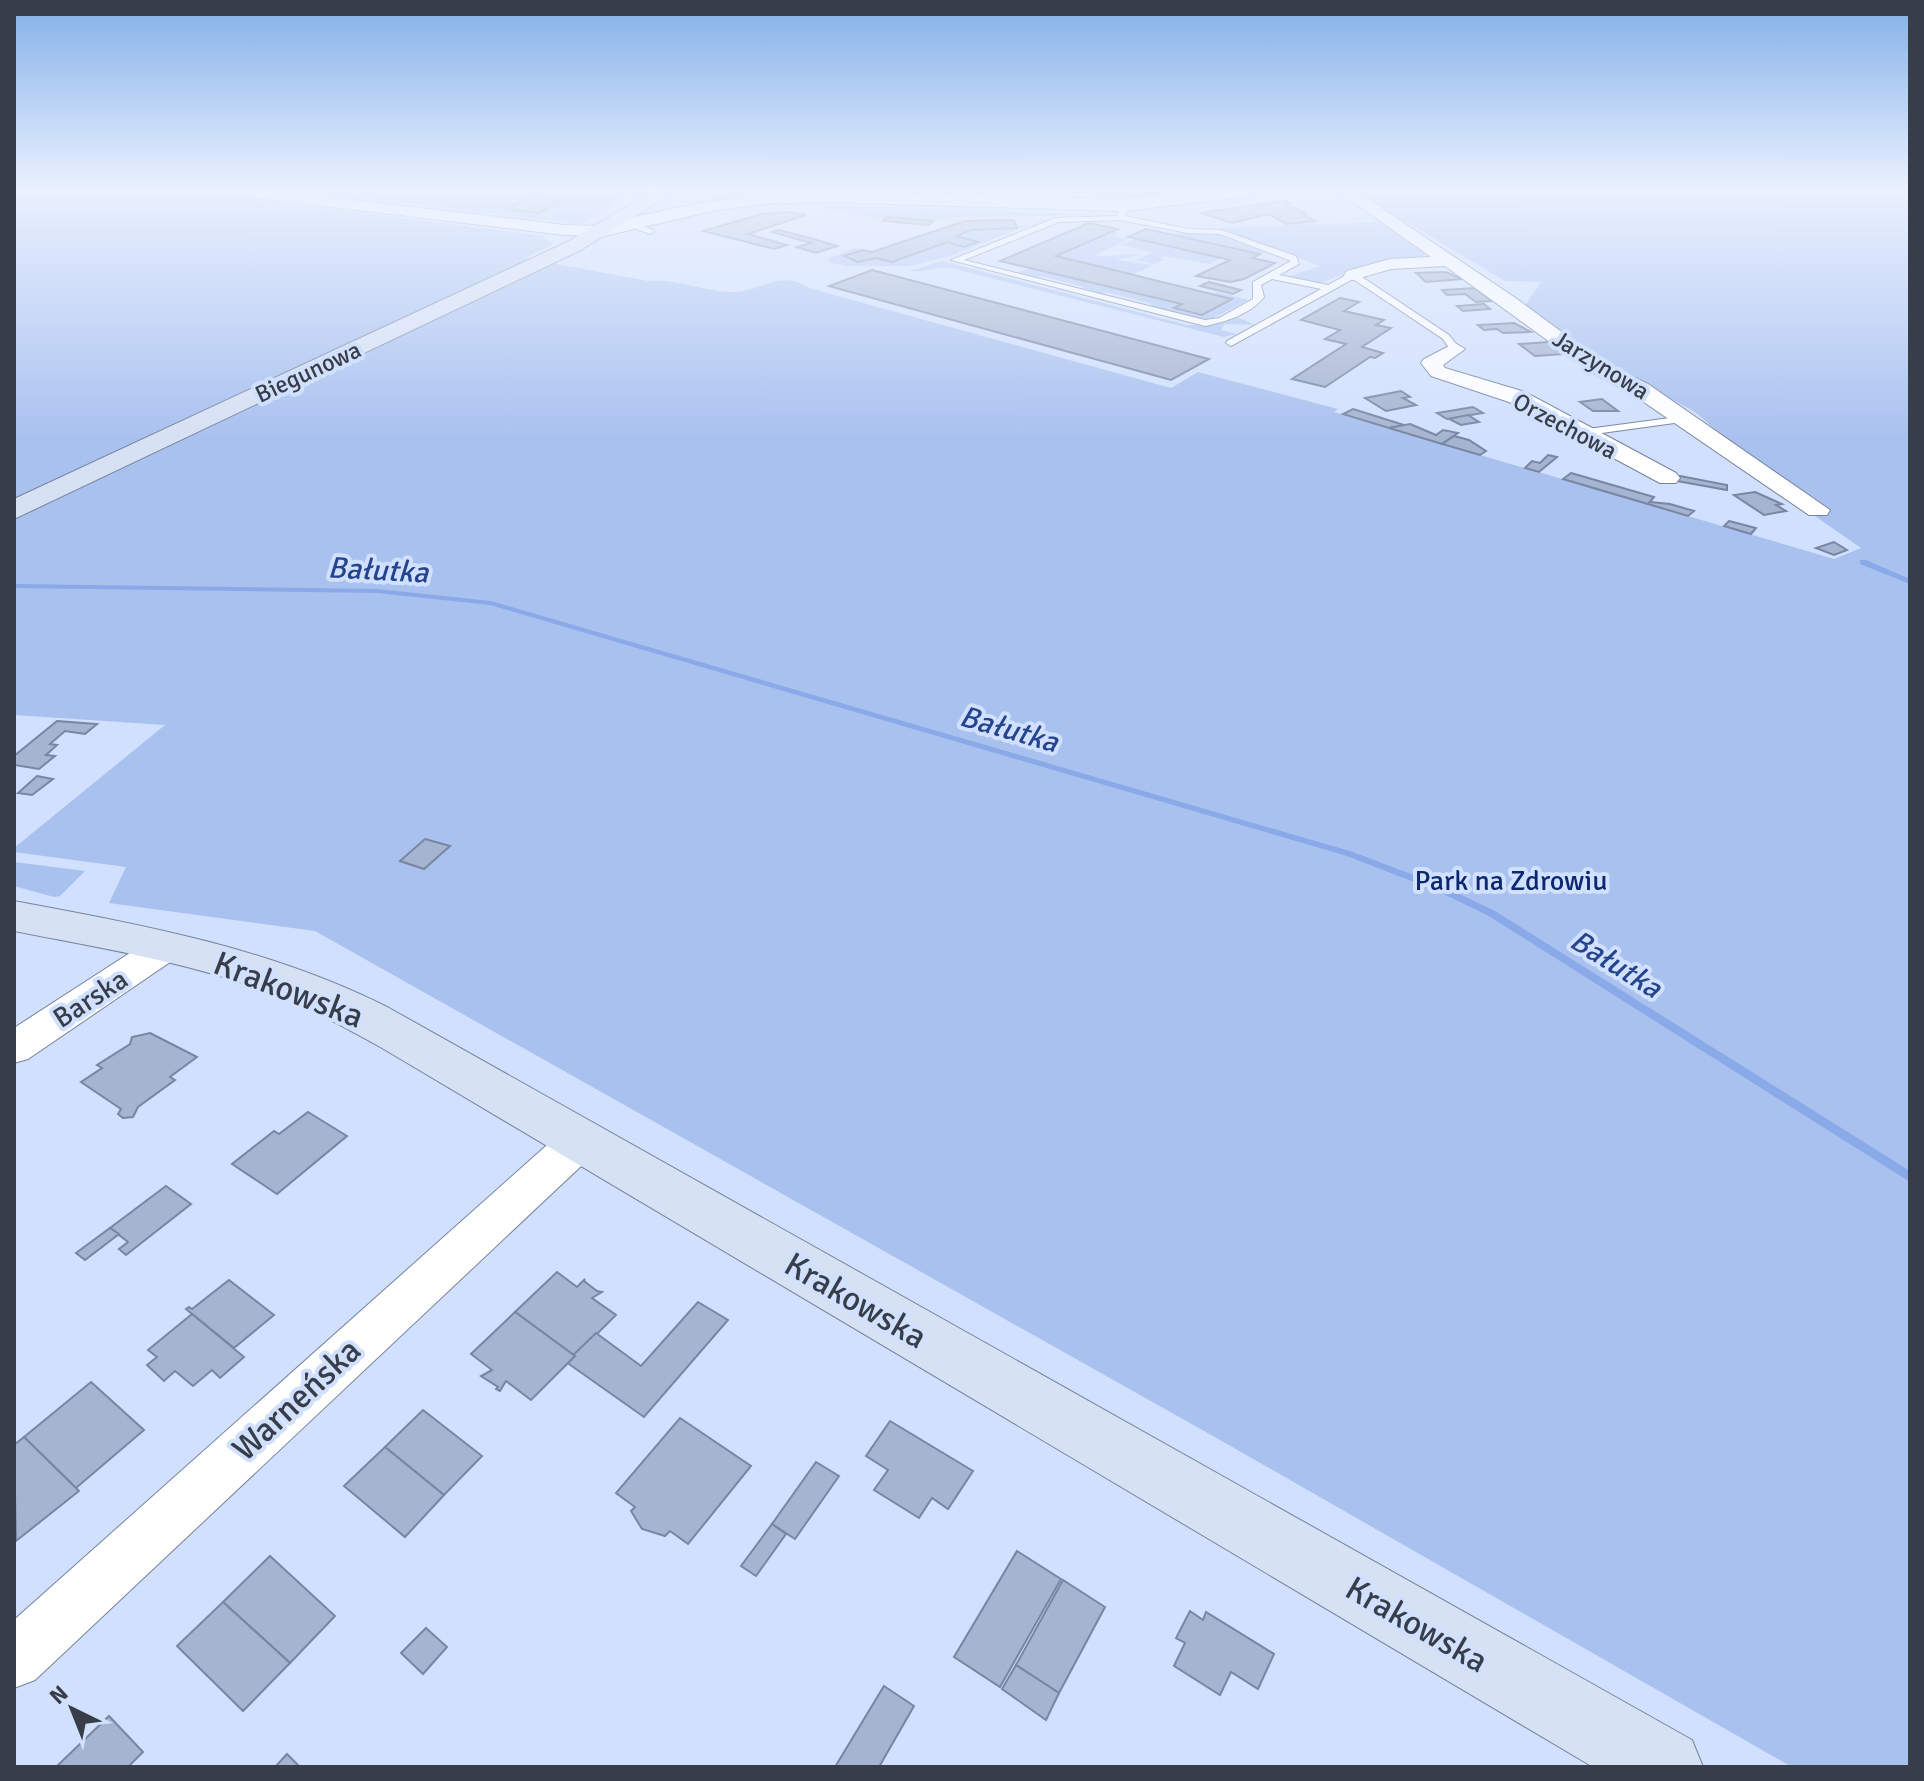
<svg xmlns="http://www.w3.org/2000/svg" width="1924" height="1781" font-family="Signika,sans-serif">
<rect width="100%" height="100%" fill="#d1e0fe"/>
<!-- green -->
<g fill="#a9c1ef">
<path d="M14,191H188L545,236L543,238L553,244L525,258L648,281C676,278 702,291 730,292C760,293 780,268 809,288L1171,388L1198,372L1338,409L1334,412L1834,559L1861,548L1812,514L1823,506L1815,498L1742,453L1695,412L1614,368L1524,307L1541,282L1505,281L1356,192L1910,191V1767H1792L1220,1440L315,931L109,903L126,867L14,852V848L165,725L14,715Z"/>
<path d="M307,191H632C615,200 592,223 577,224Z"/>
<path d="M819,205L1111,215L955,217C919,224 853,219 819,205Z"/>
<polygon points="1380,222 1425,254 1423,257 1371,263 1321,283 1287,277 1320,266 1219,228"/>
<polygon points="1016,225 1026,226 950,256 909,266 846,266 831,263 827,259 854,248 862,250 845,256 858,262 876,258 892,262 947,242 964,247 977,242 956,236 971,230 1016,228"/>
<path d="M1114,231L1119,233L1113,237L1127,240L1095,255C1111,259 1124,252 1140,255L1116,260L1153,265L1132,275L1056,256Z"/>
<polygon points="1179,232 1219,235 1264,252 1260,254 1172,235"/>
<polygon points="1135,239 1221,258 1210,264 1163,256 1160,258 1165,259 1155,264 1137,260 1152,252 1121,245"/>
<path d="M942,261L1187,325H1213L1237,317L1255,325L1224,324L1221,330L1237,334L1224,337L951,268C936,266 925,273 909,271Z"/>
<polygon points="1033,268 1182,304 1175,308 1202,315 1231,300 1212,295 1217,292 1249,300 1209,320 1146,308 1153,304 1106,292 1098,296 1078,291 1084,287 1041,276 1033,280 1012,274"/>
<polygon points="14,862 85,871 60,896 54,897 14,886"/>
</g>
<g fill="none" stroke-linecap="round" stroke-linejoin="round">
<!-- stream -->
<g fill="#8aa9e8" fill-rule="evenodd">
<polygon points="1860,560 1866,560 1910,579 1910,584 1860,564"/>
<polygon points="14,584 377,589 491,601 1353,852 1445,887 1495,911 1910,1171 1910,1182 1487,915 1437,891 1347,856 490,605 377,593 14,588"/>
</g>
</g>
<!-- building -->
<g fill="#a5b4d0" stroke="#7886a1" stroke-width="2">
<polygon points="1129,191 1163,191 1144,197 1123,193"/>
<polygon points="528,198 537,198 562,202 539,213 505,209"/>
<polygon points="1285,201 1290,203 1285,204 1306,213 1302,214 1315,221 1287,224 1268,214 1232,223 1200,213"/>
<polygon points="788,212 806,215 748,234 787,245 774,249 703,231 762,214"/>
<polygon points="887,217 933,221 929,225 883,221"/>
<polygon points="1014,220 1017,228 971,230 956,236 978,242 964,247 947,242 892,262 876,258 858,262 844,256 863,250 872,252 965,221"/>
<polygon points="1089,223 1118,229 1056,256 1232,299 1202,315 1174,308 1182,304 1000,261"/>
<polygon points="1146,229 1260,254 1252,258 1275,263 1244,279 1231,282 1196,276 1230,260 1128,237"/>
<polygon points="779,230 817,240 837,246 816,253 797,247 811,243 772,232"/>
<polygon points="872,270 1209,359 1171,380 829,286"/>
<polygon points="1446,272 1462,279 1426,282 1416,273"/>
<polygon points="1209,282 1241,290 1233,294 1200,286"/>
<polygon points="1475,288 1492,301 1476,302 1465,294 1447,295 1442,290"/>
<polygon points="1340,298 1359,302 1344,311 1384,320 1376,325 1391,328 1362,347 1383,353 1375,358 1370,357 1325,387 1292,379 1346,344 1325,339 1340,330 1301,320"/>
<polygon points="1484,304 1490,309 1463,311 1457,306"/>
<polygon points="1514,323 1531,332 1503,333 1497,329 1484,330 1478,325"/>
<polygon points="1548,342 1565,354 1535,356 1519,344"/>
<polygon points="1401,391 1410,397 1403,398 1416,405 1386,411 1365,398"/>
<polygon points="1602,399 1618,411 1593,411 1580,402"/>
<polygon points="1473,407 1483,413 1447,419 1437,413"/>
<polygon points="1353,409 1404,425 1389,428 1343,414"/>
<polygon points="1468,415 1479,422 1461,425 1449,419"/>
<polygon points="1410,424 1436,435 1443,430 1458,433 1442,444 1389,428"/>
<polygon points="1454,436 1469,440 1486,451 1480,455 1442,444"/>
<polygon points="1548,455 1557,457 1539,472 1525,468 1532,461 1540,463"/>
<polygon points="1571,473 1654,497 1648,504 1563,479"/>
<polygon points="1680,476 1727,485 1727,490 1677,481"/>
<polygon points="1755,492 1782,504 1776,505 1786,511 1764,515 1734,495"/>
<polygon points="1650,502 1670,504 1694,511 1688,516 1648,504"/>
<polygon points="1729,521 1756,528 1751,534 1724,526"/>
<polygon points="1834,542 1847,550 1834,555 1816,548"/>
<polygon points="57,721 97,724 85,734 65,731 50,744 57,745 46,755 55,756 39,769 14,765 14,756"/>
<polygon points="37,776 53,779 32,795 18,793"/>
<polygon points="425,839 450,846 424,869 400,861"/>
<polygon points="150,1033 197,1057 170,1077 175,1080 138,1107 133,1117 123,1118 118,1114 121,1109 81,1082 102,1068 97,1065 130,1044 132,1037"/>
<polygon points="308,1112 347,1136 277,1194 232,1164 274,1131 279,1134"/>
<polygon points="166,1186 191,1204 126,1255 119,1249 128,1242 110,1228"/>
<polygon points="110,1228 119,1234 85,1260 76,1253"/>
<polygon points="557,1272 577,1287 585,1279 584,1281 597,1291 602,1292 592,1298 616,1315 575,1356 515,1312"/>
<polygon points="229,1280 274,1315 234,1348 186,1309 189,1307 192,1309"/>
<polygon points="698,1302 728,1320 644,1417 566,1362 596,1333 641,1366"/>
<polygon points="515,1312 575,1356 531,1400 506,1381 500,1391 496,1389 498,1387 481,1376 492,1370 471,1354"/>
<polygon points="192,1314 244,1357 220,1378 212,1370 193,1386 175,1371 164,1381 147,1365 157,1357 148,1350"/>
<polygon points="91,1382 144,1430 76,1488 24,1437"/>
<polygon points="423,1410 482,1456 444,1495 385,1447"/>
<polygon points="680,1418 751,1466 688,1544 670,1531 665,1536 642,1529 631,1511 635,1507 616,1493"/>
<polygon points="890,1421 973,1471 948,1509 932,1498 919,1518 874,1490 888,1470 866,1456"/>
<polygon points="24,1437 79,1491 16,1541 14,1445"/>
<polygon points="385,1447 444,1495 405,1537 344,1486"/>
<polygon points="816,1462 839,1476 795,1539 772,1524"/>
<polygon points="772,1524 786,1534 756,1576 741,1566"/>
<polygon points="1017,1551 1061,1579 1000,1687 954,1657"/>
<polygon points="270,1556 335,1616 290,1663 223,1602"/>
<polygon points="1063,1580 1105,1607 1059,1693 1016,1665"/>
<polygon points="223,1602 290,1663 243,1711 177,1646"/>
<polygon points="1190,1611 1203,1620 1206,1612 1274,1654 1258,1689 1231,1672 1220,1695 1174,1666 1185,1643 1176,1638"/>
<polygon points="426,1628 447,1647 423,1674 401,1653"/>
<polygon points="1016,1665 1059,1693 1046,1720 1002,1689"/>
<polygon points="884,1686 914,1706 879,1767 835,1767"/>
<polygon points="109,1716 143,1752 128,1767 56,1767"/>
<polygon points="287,1754 300,1767 275,1767"/>
</g>
<g fill="none" stroke-linecap="round" stroke-linejoin="round">
<defs>
<g id="service">
<polygon points="1043,191 1051,191 1047,203 1043,205 1039,203"/>
<path d="M1124,203L1128,205L1125,216L1188,229L1221,230L1296,256L1299,264L1279,275L1328,285L1350,273H1356L1449,335L1460,349L1451,351L1443,339L1353,279L1231,346L1226,343L1227,341L1321,289L1272,279L1261,285L1264,297C1251,314 1225,322 1205,326L951,260L1055,218L1117,216L1120,205ZM1120,220L1188,233L1220,234L1291,261L1253,282V299L1219,318L1205,320L964,260L1059,222Z"/>
<polygon points="634,223 653,230 654,232 650,234 631,227"/>
<polygon points="1685,416 1691,419 1689,421 1580,436 1574,433 1580,430"/>
</g>
<g id="minor">
<polygon points="234,191 277,191 564,225 600,226 608,231 600,236 564,235 242,196"/>
<polygon points="740,191 759,191 770,198 762,203"/>
<polygon points="1338,191 1356,191 1517,299 1605,364 1648,384 1830,510 1827,515 1809,515 1632,394 1591,372 1445,266 1391,269 1353,280 1347,279 1344,275 1347,271 1390,259 1431,257"/>
<polygon points="1455,343 1465,349 1443,365 1445,368 1525,392 1676,473 1680,478 1676,483 1660,483 1509,402 1431,376 1421,363 1424,359"/>
<polygon points="166,934 179,938 185,947 179,956 28,1059 14,1063 14,1028 153,938"/>
<polygon points="580,1124 595,1129 602,1141 595,1153 35,1680 14,1688 14,1620 565,1129"/>
</g>
<path id="tertiary" d="M832,191L1124,199L1198,191H1252L1243,197L1124,211L823,202L762,204L716,210L600,237L590,231L593,227C673,207 749,191 832,191Z"/>
<g id="secondary">
<polygon points="653,191 675,191 581,250 14,519 14,499 567,242"/>
<path d="M14,901C143,925 271,948 389,1008L1692,1740L1703,1767H1593L382,1048C346,1028 310,1008 271,993C188,962 101,948 14,931Z"/>
</g>
</defs>
<!-- service casing -->
<use href="#service" stroke="#76839e" stroke-width="2"/>
<!-- minor casing -->
<use href="#minor" stroke="#76839e" stroke-width="2"/>
<!-- tertiary casing -->
<use href="#tertiary" stroke="#76839e" stroke-width="2"/>
<!-- secondary casing -->
<use href="#secondary" stroke="#76839e" stroke-width="2"/>
<!-- service -->
<use href="#service" fill="#fff" fill-rule="evenodd"/>
<!-- minor -->
<use href="#minor" fill="#fff" fill-rule="evenodd"/>
<!-- tertiary -->
<use href="#tertiary" fill="#fff" fill-rule="evenodd"/>
<!-- secondary -->
<use href="#secondary" fill="#d7e1f4" fill-rule="evenodd"/>
</g>
<!-- sky -->
<linearGradient id="sky" x2="0" y2="1"><stop stop-color="#82b0e8"/><stop offset="0.43" stop-color="#eaf1ff"/><stop offset="1" stop-color="#eaf1ff" stop-opacity="0"/></linearGradient>
<rect width="1924" height="440" fill="url(#sky)"/>
<g text-anchor="middle" stroke-width="8" stroke-linejoin="round" paint-order="stroke">
<!-- far-street labels -->
<g font-size="24" fill="#373d49" stroke="#d1e0fe">
<text transform="translate(1601 365) rotate(32)" y="8">Jarzynowa</text>
<text transform="translate(308 372) rotate(-25)" y="8">Biegunowa</text>
<text transform="translate(1565 426) rotate(28)" y="8">Orzechowa</text>
</g>
<!-- park labels -->
<g font-size="28" fill="#0b286f" stroke="#d1e0fe">
<text x="1511" y="890">Park na Zdrowiu</text>
</g>
<!-- street labels -->
<g font-size="28" fill="#373d49" stroke="#d1e0fe">
<text transform="translate(90 998) rotate(-33)" y="10">Barska</text>
</g>
<!-- water labels -->
<g font-size="30" font-style="italic" fill="#24458e" stroke="#d1e0fe">
<text transform="translate(378 570) rotate(3)" y="10">Bałutka</text>
<text transform="translate(1009 729) rotate(16)" y="10">Bałutka</text>
<text transform="translate(1616 964) rotate(32)" y="10">Bałutka</text>
</g>
<!-- near-street labels -->
<g font-size="34" fill="#373d49" stroke="#d1e0fe">
<text transform="translate(289 989) rotate(21)" y="12">Krakowska</text>
<text transform="translate(856 1300) rotate(30)" y="12">Krakowska</text>
<text transform="translate(296 1399) rotate(-43)" y="12">Warneńska</text>
<text transform="translate(1417 1624) rotate(30)" y="12">Krakowska</text>
</g>
</g>
<!-- border -->
<rect width="1924" height="1781" fill="none" stroke="#373d49" stroke-width="32"/>
<!-- north arrow -->
<g transform="translate(72 1709) rotate(317)" stroke="#d1e0fe" stroke-width="6" paint-order="stroke">
<path d="M0-6L14 30L0 20L-14 30Z" fill="#373d49"/>
<text y="-12" font-size="22" font-weight="bold" text-anchor="middle" fill="#373d49">N</text>
</g>
</svg>
